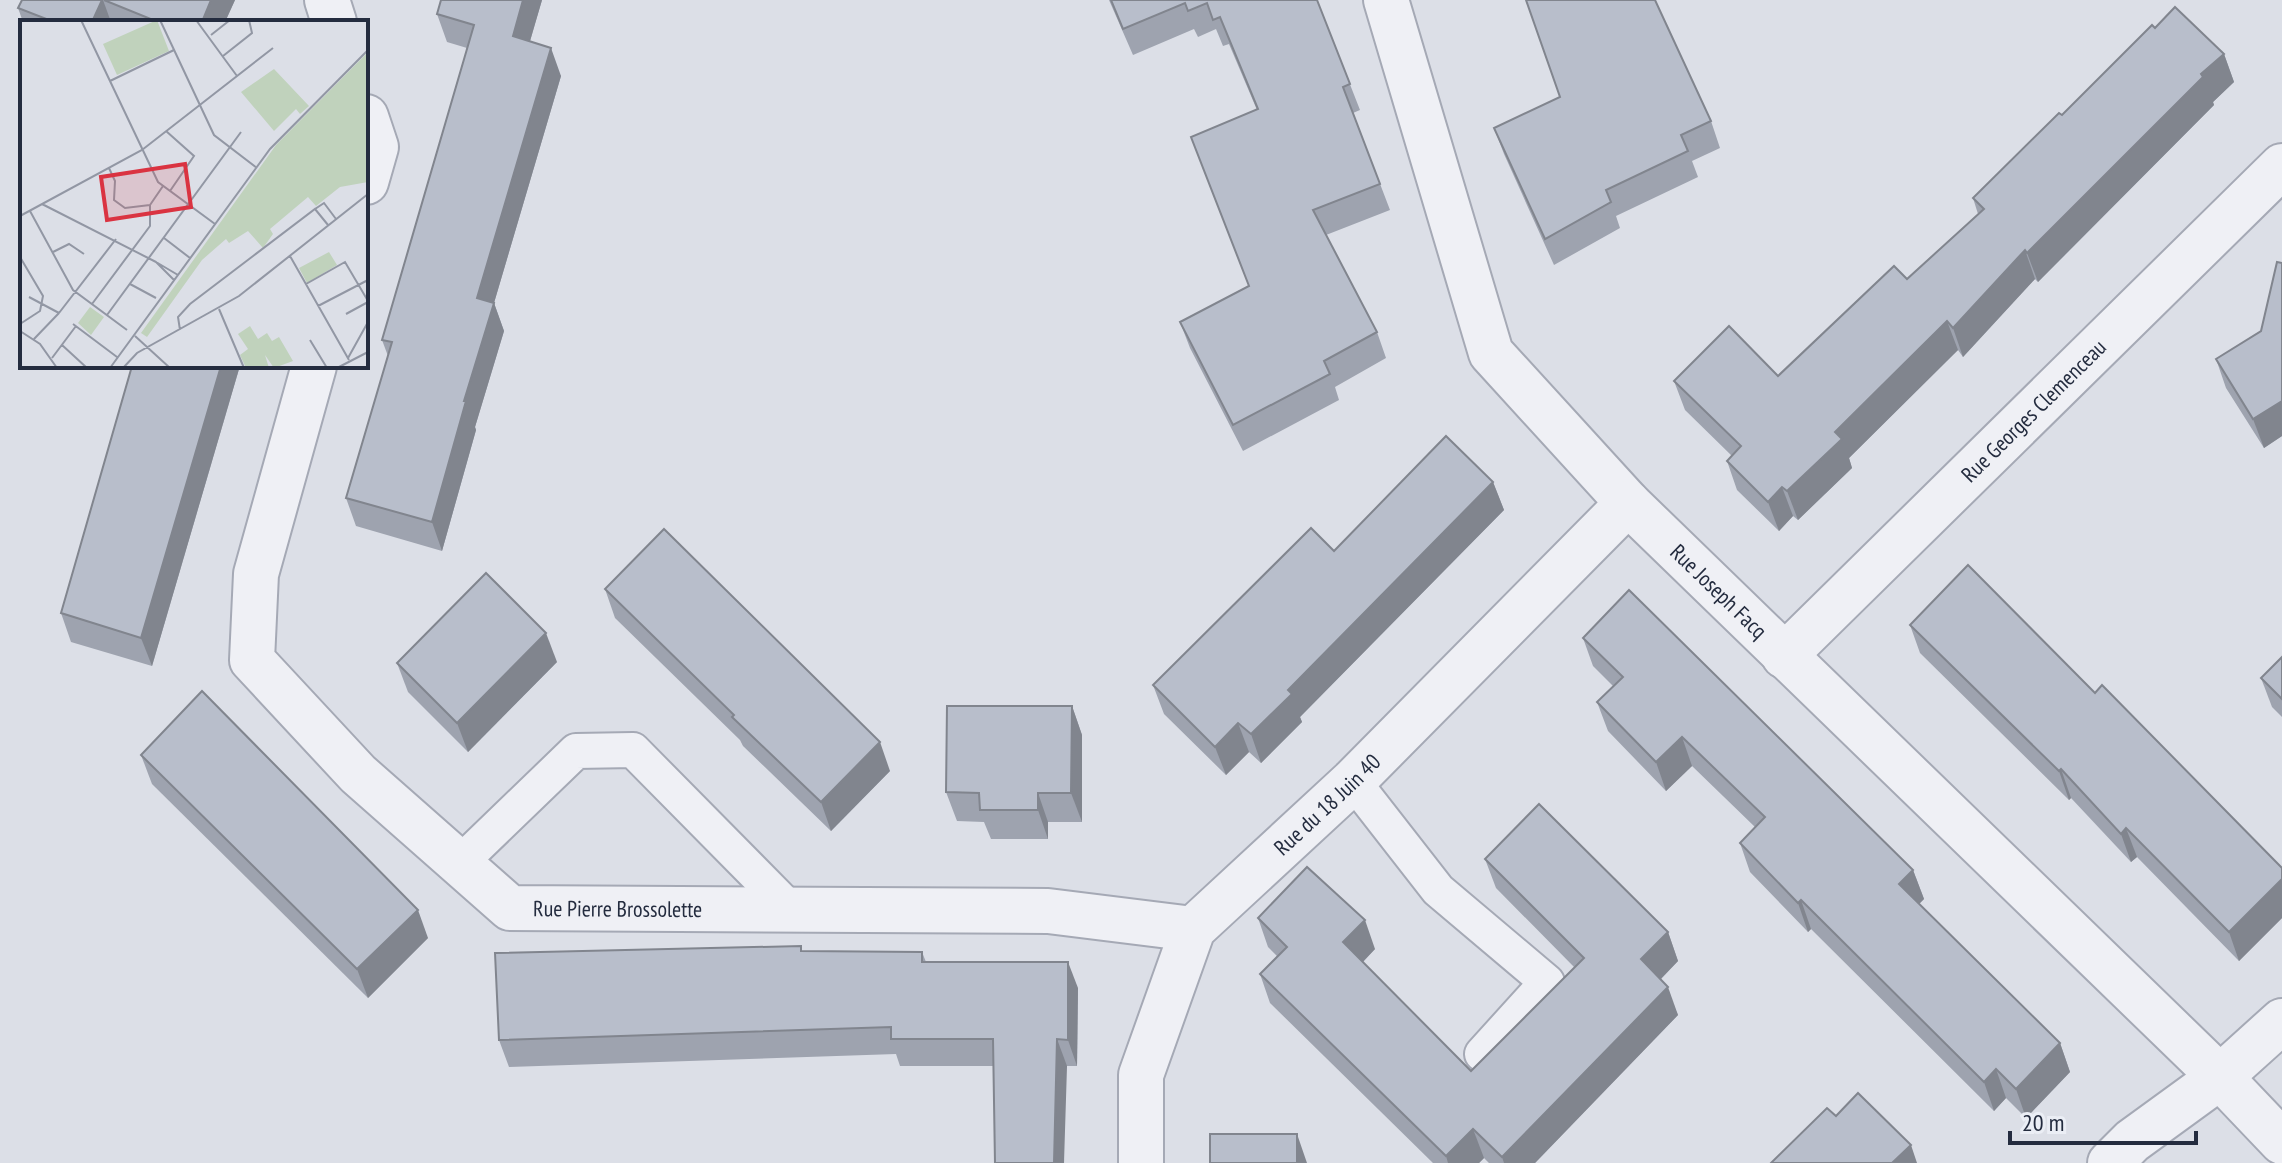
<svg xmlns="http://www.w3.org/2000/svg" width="2282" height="1163" font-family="'PT Sans Narrow',sans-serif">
<rect width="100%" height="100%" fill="#dcdfe7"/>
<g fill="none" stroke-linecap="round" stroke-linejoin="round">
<defs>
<g id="lane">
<polyline points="1353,781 1438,890 1547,982 1482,1054"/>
<polyline points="460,863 576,751 633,750 791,910"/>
</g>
<g id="street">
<polyline points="327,0 334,22"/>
<path id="s1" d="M1386,0L1491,353L1628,503L2220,1077L2282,1142"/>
<polyline points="366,117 376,147 366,182"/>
<path id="s2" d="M314,366L256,574L252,660L358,774L510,908L1048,911L1193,929"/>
<path id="s3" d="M1784,656L2282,166"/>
<path id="s4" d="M1141,1163V1075L1193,929L1353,781L1628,503"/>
<polyline points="2110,1163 2132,1141 2220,1077 2282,1021"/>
</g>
</defs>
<!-- lane casing -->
<use href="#lane" stroke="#a5a9b5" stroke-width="38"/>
<!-- street casing -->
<use href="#street" stroke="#a5a9b5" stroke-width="48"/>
<!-- lane -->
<use href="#lane" stroke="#eff0f5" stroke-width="34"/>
<!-- street -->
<use href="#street" stroke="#eff0f5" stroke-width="44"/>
</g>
<!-- wall -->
<g fill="#9ea3af">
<polygon points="22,0 235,0 225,22 23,22 18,8"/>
<polygon points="441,0 542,0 530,41 561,76 494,303 504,331 475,427 476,430 442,551 356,526 346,498 388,356 382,340 467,48 447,42 437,14"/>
<polygon points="1109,0 1317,0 1360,110 1353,113 1390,210 1326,235 1377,332 1386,358 1335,387 1339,400 1243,451 1190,348 1180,322 1248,286 1257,110 1229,44 1223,46 1216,29 1198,37 1194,29 1133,55"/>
<polygon points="2155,28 2224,54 2234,82 2213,102 2214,105 2038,282 2035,279 1963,357 1958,350 1849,458 1852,468 1798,520 1793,516 1779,531 1737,490 1727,461 1732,456 1685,410 1674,381 1778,376 1907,279 1978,214 1973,198"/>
<polygon points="1711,121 1720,148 1692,161 1698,177 1616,216 1620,228 1554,265 1504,154 1494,128"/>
<polygon points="2282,263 2282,436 2264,448 2226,388 2216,359 2261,331"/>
<polygon points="132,366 238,366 239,369 152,666 71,642 61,613"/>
<polygon points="1493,482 1504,510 1300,717 1302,722 1261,763 1249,752 1226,775 1164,714 1153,685 1334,551"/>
<polygon points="605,589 890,771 831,831 743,746 740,740 615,618"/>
<polygon points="1910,625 2095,693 2282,868 2282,918 2239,961 2137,857 2131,862 2071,798 2069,800 1920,653"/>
<polygon points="1583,638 1913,870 1924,899 1919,904 2060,1043 2070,1072 2026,1118 2006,1098 1994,1111 1811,929 1808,932 1750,872 1740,843 1755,827 1692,766 1666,791 1608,731 1597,702 1613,686 1593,666"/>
<polygon points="2282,657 2282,717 2272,707 2261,678"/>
<polygon points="557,662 468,752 408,692 397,663"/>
<polygon points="1072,706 1082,735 1082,822 1048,822 1048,839 991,839 984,822 957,821 946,792"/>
<polygon points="141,755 428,938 368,998 152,784"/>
<polygon points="1485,859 1668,932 1678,961 1661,979 1678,1015 1535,1163 1489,1163 1484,1158 1479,1163 1433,1163 1270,1003 1260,974 1277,956 1268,947 1258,918 1375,949 1363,962 1471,1071 1575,968 1496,888"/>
<polygon points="803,951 922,952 926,962 1078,988 1077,1066 900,1066 896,1054 509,1067 499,1040"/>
</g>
<!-- shaded-wall -->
<g fill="#81858e">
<polygon points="102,0 103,0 111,22 92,22"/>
<polygon points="211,0 235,0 225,22 202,22"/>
<polygon points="523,0 542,0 523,65 513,36"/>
<polygon points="551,48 561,76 494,303 504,331 475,427 476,430 442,551 432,522 464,401 477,298"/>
<polygon points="2224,54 2234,82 2213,102 2214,105 2038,282 2027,253 2201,74"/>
<polygon points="2025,250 2035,279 1963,357 1953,328"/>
<polygon points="1947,321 1958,350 1849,458 1852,468 1798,520 1787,491 1835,432"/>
<polygon points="221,366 238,366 239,369 152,666 141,638"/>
<polygon points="2282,401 2282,436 2264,448 2253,419"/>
<polygon points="1493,482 1504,510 1300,717 1302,722 1261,763 1251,734 1288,690"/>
<polygon points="1782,487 1793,516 1779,531 1768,502"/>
<polygon points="546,633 557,662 468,752 457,723"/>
<polygon points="1072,706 1082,735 1082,822 1071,793"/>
<polygon points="1238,723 1249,752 1226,775 1215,747"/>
<polygon points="1682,737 1692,766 1666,791 1656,762"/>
<polygon points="880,742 890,771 831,831 821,802"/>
<polygon points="2061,769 2071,798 2069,800 2059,771"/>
<polygon points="1038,793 1048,822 1048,839 1038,810"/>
<polygon points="2126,828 2137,857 2131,862 2121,834"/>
<polygon points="1913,870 1924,899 1910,913 1899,884"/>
<polygon points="2282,879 2282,918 2239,961 2229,932"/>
<polygon points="1801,900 1811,929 1808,932 1798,903"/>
<polygon points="418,910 428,938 368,998 357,969"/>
<polygon points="1365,920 1375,949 1354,971 1343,942"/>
<polygon points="1668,932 1678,961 1652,988 1641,959"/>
<polygon points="1068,962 1078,988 1077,1066 1068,1040"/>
<polygon points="1668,987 1678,1015 1535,1163 1504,1163 1502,1157"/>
<polygon points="1057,1039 1067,1066 1064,1163 1054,1163"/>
<polygon points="2060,1043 2070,1072 2026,1118 2016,1089"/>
<polygon points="1996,1069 2006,1098 1994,1111 1984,1082"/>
<polygon points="1473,1129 1484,1158 1479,1163 1448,1163 1446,1156"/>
<polygon points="1297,1134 1307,1163 1297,1163"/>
<polygon points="1911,1145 1917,1163 1892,1163"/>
</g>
<!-- building -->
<g fill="#b8becb" stroke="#81858e" stroke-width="2">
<polygon points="22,0 102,0 92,22 54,22 18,8"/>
<polygon points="104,0 211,0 202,22 158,22"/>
<polygon points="441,0 523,0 513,36 551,48 477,298 494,303 464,401 466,401 432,522 346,498 392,342 382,340 474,25 437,14"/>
<polygon points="1111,0 1317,0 1350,84 1343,87 1380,184 1313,210 1377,332 1324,361 1330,374 1233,425 1180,322 1249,286 1191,137 1258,109 1220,17 1213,20 1207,3 1188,11 1185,3 1123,29"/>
<polygon points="1526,0 1655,0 1711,121 1681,135 1688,151 1606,190 1611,202 1545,239 1494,128 1560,97"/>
<polygon points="2175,7 2224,54 2201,74 2203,77 2027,253 2025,250 1953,328 1947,321 1835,432 1842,439 1787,491 1782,487 1768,502 1727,461 1741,446 1674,381 1729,326 1778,376 1894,266 1907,279 1984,209 1973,198 2059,113 2062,115 2152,25 2155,28"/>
<polygon points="2277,262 2282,263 2282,401 2253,419 2216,359 2261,331"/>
<polygon points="132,366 221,366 141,638 61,613"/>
<polygon points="1446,436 1493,482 1288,690 1292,694 1251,734 1238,723 1215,747 1153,685 1311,528 1334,551"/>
<polygon points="664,529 880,742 821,802 732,717 734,715 605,589"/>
<polygon points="1968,565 2095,693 2102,685 2282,868 2282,879 2229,932 2126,828 2121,834 2061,769 2059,771 1910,625"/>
<polygon points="486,573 546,633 457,723 397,663"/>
<polygon points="1629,590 1913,870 1899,884 2060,1043 2016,1089 1996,1069 1984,1082 1801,900 1798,903 1740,843 1765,817 1682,737 1656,762 1597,702 1623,677 1583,638"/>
<polygon points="2282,657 2282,699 2261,678"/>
<polygon points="202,691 418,910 357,969 141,755"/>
<polygon points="947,706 1072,706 1071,793 1038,793 1038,810 980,810 979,793 946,792"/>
<polygon points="1539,804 1668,932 1641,959 1668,987 1502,1157 1473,1129 1446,1156 1260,974 1287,947 1258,918 1307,867 1365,920 1343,942 1471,1071 1584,958 1485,859"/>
<polygon points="801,946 801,951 922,952 922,962 1068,962 1068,1040 1057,1039 1054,1163 995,1163 993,1039 891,1039 891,1027 499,1040 495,953"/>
<polygon points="1858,1093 1911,1145 1892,1163 1771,1163 1827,1108 1836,1116"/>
<rect x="1210" y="1134" width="87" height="29"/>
</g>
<g text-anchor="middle" stroke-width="8" stroke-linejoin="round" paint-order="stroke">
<!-- street labels -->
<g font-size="22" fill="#242c3f" stroke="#ebeef5">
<text dy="8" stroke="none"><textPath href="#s3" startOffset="350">Rue Georges Clemenceau</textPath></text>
<text dy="8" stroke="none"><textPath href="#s1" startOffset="698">Rue Joseph Facq</textPath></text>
<text dy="8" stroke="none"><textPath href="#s4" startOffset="426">Rue du 18 Juin 40</textPath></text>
<text dy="8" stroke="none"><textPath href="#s2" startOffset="768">Rue Pierre Brossolette</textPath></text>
</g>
</g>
<!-- overview -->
<g transform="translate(20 20)">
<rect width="348" height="348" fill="#dcdfe7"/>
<path d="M137,0L149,31L97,55L83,24ZM348,32V162L320,167L296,186L288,177L250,209L253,214L243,228L228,211L209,223L206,219L182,240L127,317L121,313L256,125ZM254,49L289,86L280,94L276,89L254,111L221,72ZM309,232L317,245L287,263L279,248ZM70,287L84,297L71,315L58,303ZM230,306L238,319L247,313L252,321L259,317L273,341L254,348L245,335L249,348H226L220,335L228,329L218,314Z" fill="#c0d2bc"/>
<path fill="none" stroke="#9297a4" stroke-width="2" d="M61,0L138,162L195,204M140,0L194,115L237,148M176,0L217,56M191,15L210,0M203,36L232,13L229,0M90,61L154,30M146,111L174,136L150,171M89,148L95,161L94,180L105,188L130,185M22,184L136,242M295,189L304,183L316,199M10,191L53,270L107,310M0,196L122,130L253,28M144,218L170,238M33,232L49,224L64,234M270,236L329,340M0,237L23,276L20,291L0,304M154,260L136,242L158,255M110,264L136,278M286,264L325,242L348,281M9,277L39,293M72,284L130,206V185L143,166M298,286L348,260M199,289L224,348M39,293L96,219M326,294L348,282M87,295L221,112M53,304L97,337M160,310L158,297L170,284L295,189L308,205M0,311L20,324L37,348M115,316L150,348M14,319L39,293M290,320L307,348M42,325L67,348M32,338L56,306M328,338L348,302M90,348L250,129L348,30M103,348L117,333L219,276L348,174M317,348L348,332"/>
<path fill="#da3341" fill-opacity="0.15" stroke="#da3341" stroke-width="4" d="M165,144L171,187L87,200L81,157Z"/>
<rect width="348" height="348" fill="none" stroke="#242c3f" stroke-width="4"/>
</g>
<!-- scale -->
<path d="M2010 1131v12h186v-12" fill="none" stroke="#242c3f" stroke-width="4"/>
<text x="2022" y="1131" font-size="24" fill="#242c3f" stroke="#ebeef5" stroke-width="6" paint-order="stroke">20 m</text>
</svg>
